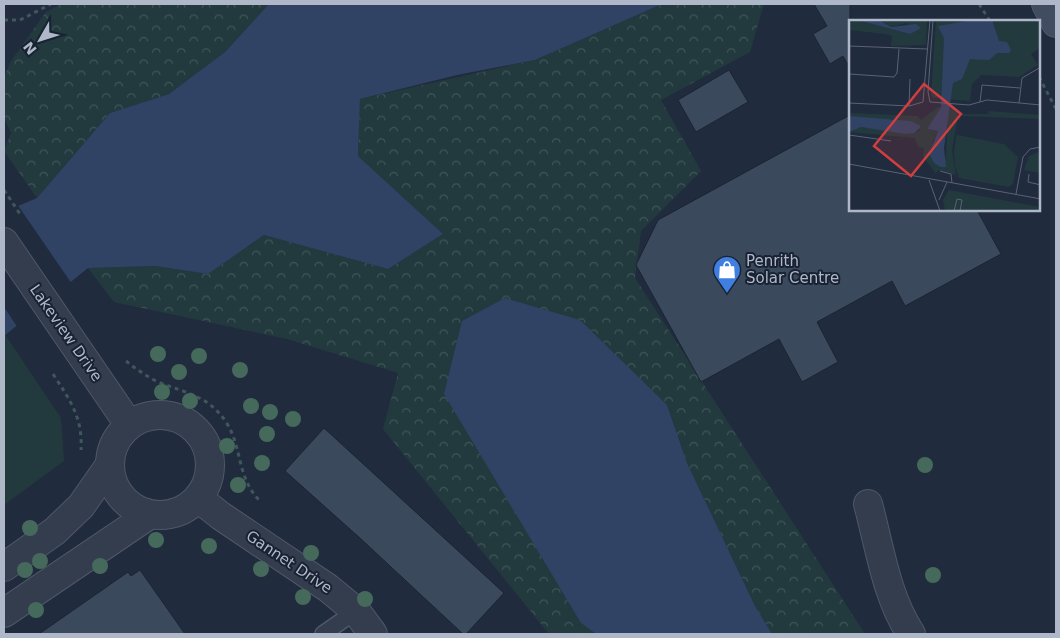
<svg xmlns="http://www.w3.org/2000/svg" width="1060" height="638" font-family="'DejaVu Sans',sans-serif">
<defs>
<pattern id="forest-crowns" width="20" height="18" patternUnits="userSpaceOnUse" patternTransform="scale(1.25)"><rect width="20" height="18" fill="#223a3e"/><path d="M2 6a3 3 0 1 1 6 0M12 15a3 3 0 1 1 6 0" fill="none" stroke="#405459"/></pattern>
</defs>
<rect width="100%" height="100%" fill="#202b3d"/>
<!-- forest -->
<g fill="url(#forest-crowns)">
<polygon points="61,4 269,4 225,52 169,94 110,113 37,198 4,151 11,133 4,118 4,77 11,61 46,12"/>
<polygon points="662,4 764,4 750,52 661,100 701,171 641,231 635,278 865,634 772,634 755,606 687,463 667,405 581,623 596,634 549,634 383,429 398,373 287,339 114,302 88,268 155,266 208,274 264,235 388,269 443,234 358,156 360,99 535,60"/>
</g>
<!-- park -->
<polygon fill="#223a3e" points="4,333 61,418 64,461 4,505"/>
<!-- water -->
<g fill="#304364">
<polygon points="269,4 662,4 535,60 457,75 360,99 358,156 443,234 388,269 264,235 208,274 155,266 88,268 4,336 4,212 37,198 110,113 169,94 225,52"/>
<polygon points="505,298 580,320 667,405 687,463 755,606 772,634 596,634 581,623 444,394 462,321"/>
</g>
<!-- pier -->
<polygon fill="#202b3d" points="17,204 72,284 18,328 4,307 4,209"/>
<!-- building -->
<g fill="#3b495d" stroke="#1b2434">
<polygon points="814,4 850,4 850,68 843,56 830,64 813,34 827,26"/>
<polygon points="729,70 748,102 696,132 678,100"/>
<polygon points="850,115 850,210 977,210 1001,254 905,306 892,281 817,322 838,362 802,382 779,339 701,382 636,265 658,220"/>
<polygon points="324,428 504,593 466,634 463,634 361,539 285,471"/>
<polygon points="140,570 185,634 39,634 128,572 131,576"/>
</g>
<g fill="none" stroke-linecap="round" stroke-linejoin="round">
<defs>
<polyline id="service" points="323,634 356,611"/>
<g id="minor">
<polyline points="198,498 221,516 328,588 356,611 373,634"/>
<path d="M868,504C880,548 886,596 911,634"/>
</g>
<g id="tertiary">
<polyline points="4,242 128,423"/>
<circle cx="160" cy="465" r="50"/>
<polyline points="4,567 55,531 81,506 109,466"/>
<polyline points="4,613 149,515"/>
</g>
<polyline id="secondary" points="1046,4 1056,23"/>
</defs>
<!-- service casing -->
<use href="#service" stroke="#4f5868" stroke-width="18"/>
<!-- minor casing -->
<use href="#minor" stroke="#4f5868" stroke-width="30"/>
<!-- tertiary casing -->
<use href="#tertiary" stroke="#4f5868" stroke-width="30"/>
<!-- secondary casing -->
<use href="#secondary" stroke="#4f5868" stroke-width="30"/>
<!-- path -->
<g stroke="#40575b" stroke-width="3" stroke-dasharray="4 4" stroke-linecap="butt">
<polyline points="979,4 990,21"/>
<polyline points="4,20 20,20 51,4"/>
<polyline points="1039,77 1056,109"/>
<polyline points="4,190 20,214"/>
<path d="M126,361C136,369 146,376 158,382C185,393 208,395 226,422C243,448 236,478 261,502"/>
<path d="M53,374C70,400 83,418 81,450"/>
</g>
<!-- service -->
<use href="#service" stroke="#343d4d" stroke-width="15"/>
<!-- minor -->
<use href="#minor" stroke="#343d4d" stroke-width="28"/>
<!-- tertiary -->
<use href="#tertiary" stroke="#343d4d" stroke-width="28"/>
<!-- secondary -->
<use href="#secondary" stroke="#414c61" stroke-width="28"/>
</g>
<!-- trees -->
<g fill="#456a5b">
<circle cx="158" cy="354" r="8"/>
<circle cx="199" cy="356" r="8"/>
<circle cx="240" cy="370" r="8"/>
<circle cx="179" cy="372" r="8"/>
<circle cx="162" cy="392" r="8"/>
<circle cx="190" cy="401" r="8"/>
<circle cx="251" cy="406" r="8"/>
<circle cx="270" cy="412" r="8"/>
<circle cx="293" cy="419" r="8"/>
<circle cx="267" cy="434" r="8"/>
<circle cx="227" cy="446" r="8"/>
<circle cx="262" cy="463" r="8"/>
<circle cx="925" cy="465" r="8"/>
<circle cx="238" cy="485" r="8"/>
<circle cx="30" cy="528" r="8"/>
<circle cx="156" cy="540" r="8"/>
<circle cx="209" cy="546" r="8"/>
<circle cx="311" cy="553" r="8"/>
<circle cx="40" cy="561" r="8"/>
<circle cx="100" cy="566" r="8"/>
<circle cx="261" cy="569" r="8"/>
<circle cx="25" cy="570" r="8"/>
<circle cx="933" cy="575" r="8"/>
<circle cx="303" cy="597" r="8"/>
<circle cx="365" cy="599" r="8"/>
<circle cx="36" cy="610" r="8"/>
</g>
<!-- icons -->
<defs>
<symbol id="shop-pin" viewBox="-11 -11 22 30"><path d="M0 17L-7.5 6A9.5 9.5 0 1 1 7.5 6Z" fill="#3f7fe0" stroke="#192232"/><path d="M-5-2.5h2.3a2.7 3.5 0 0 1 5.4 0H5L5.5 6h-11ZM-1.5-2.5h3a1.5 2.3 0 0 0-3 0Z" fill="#fff"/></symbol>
</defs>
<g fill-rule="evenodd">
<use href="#shop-pin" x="711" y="254" width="32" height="43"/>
</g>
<g text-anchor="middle" stroke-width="4" stroke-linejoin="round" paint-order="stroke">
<!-- poi labels -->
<g font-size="15" fill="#afb8c9" stroke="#192232" text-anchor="start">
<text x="746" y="266">Penrith<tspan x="746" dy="17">Solar Centre</tspan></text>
</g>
<!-- street labels -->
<g font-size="15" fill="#afb8c9" stroke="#192232">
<text transform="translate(66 333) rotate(55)" y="5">Lakeview Drive</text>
<text transform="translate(289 562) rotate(34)" y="5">Gannet Drive</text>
</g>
</g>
<!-- overview -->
<g transform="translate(849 20)">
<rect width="191" height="191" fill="#202b3d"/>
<path d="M140,91L191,95V99L111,96L108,115L155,124L169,137L164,164L160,167L110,158L106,146L105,131L111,94H139ZM192,131L191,153L175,150L180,136Z" fill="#223a3e"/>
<path d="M89,87H92L78,109L89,111L83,123L97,139L99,87L107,89L109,96L103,130L107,155L91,150L86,153L74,136L75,128L69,127L66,118L0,112L2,108L12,107L66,113L71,110L48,99H16L0,96V93L69,96L72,100ZM100,170L191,187V191H96L94,180Z" fill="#223a3e"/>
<path d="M8,0L61,14L58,3L42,7L30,0H78L77,25L42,26L43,16L36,14L0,10V2ZM87,0H191V28L182,34L189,45L170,57L132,55L123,64L121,81L85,78L82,76Z" fill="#223a3e"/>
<path d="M8,0H30L42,7L67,4L72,8L61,14ZM123,0H143L150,21L158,22L162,30L160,33H148L140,40L121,39L113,59L104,63L95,128L97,147H92L85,143L80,134L89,111L78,109L92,87L95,18L89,6ZM0,96L62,101L72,106L66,113L57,114L12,107L0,112Z" fill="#304364"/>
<path fill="none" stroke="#596375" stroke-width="1" d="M0,26L78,29M0,54L45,57L48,53L50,29M74,82L81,0M81,82L120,85L138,80L192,85M81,82L79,72L84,0M131,82L133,65L171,68M0,83L60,86L74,82M170,83L173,58L192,47M60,86L61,59M0,115L42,121M0,144L192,179M91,151L102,154L103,163M180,154L179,162L192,165M80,160L91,191M167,174L174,137L181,129L192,127M90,180L98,162M105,191L108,179L113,180L111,191"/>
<path fill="#d03e40" fill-opacity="0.15" stroke="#d03e40" stroke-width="2.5" d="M75,64L112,94L62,156L25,126Z"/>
<rect width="191" height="191" fill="none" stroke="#afb8c9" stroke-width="2.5"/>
</g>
<!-- border -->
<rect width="1060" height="638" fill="none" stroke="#afb8c9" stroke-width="10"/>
<!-- north arrow -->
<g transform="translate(40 40) rotate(231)" stroke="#192232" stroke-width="4" paint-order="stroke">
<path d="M0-4L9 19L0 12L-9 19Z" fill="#afb8c9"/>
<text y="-8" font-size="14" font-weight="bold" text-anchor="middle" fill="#afb8c9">N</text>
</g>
</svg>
